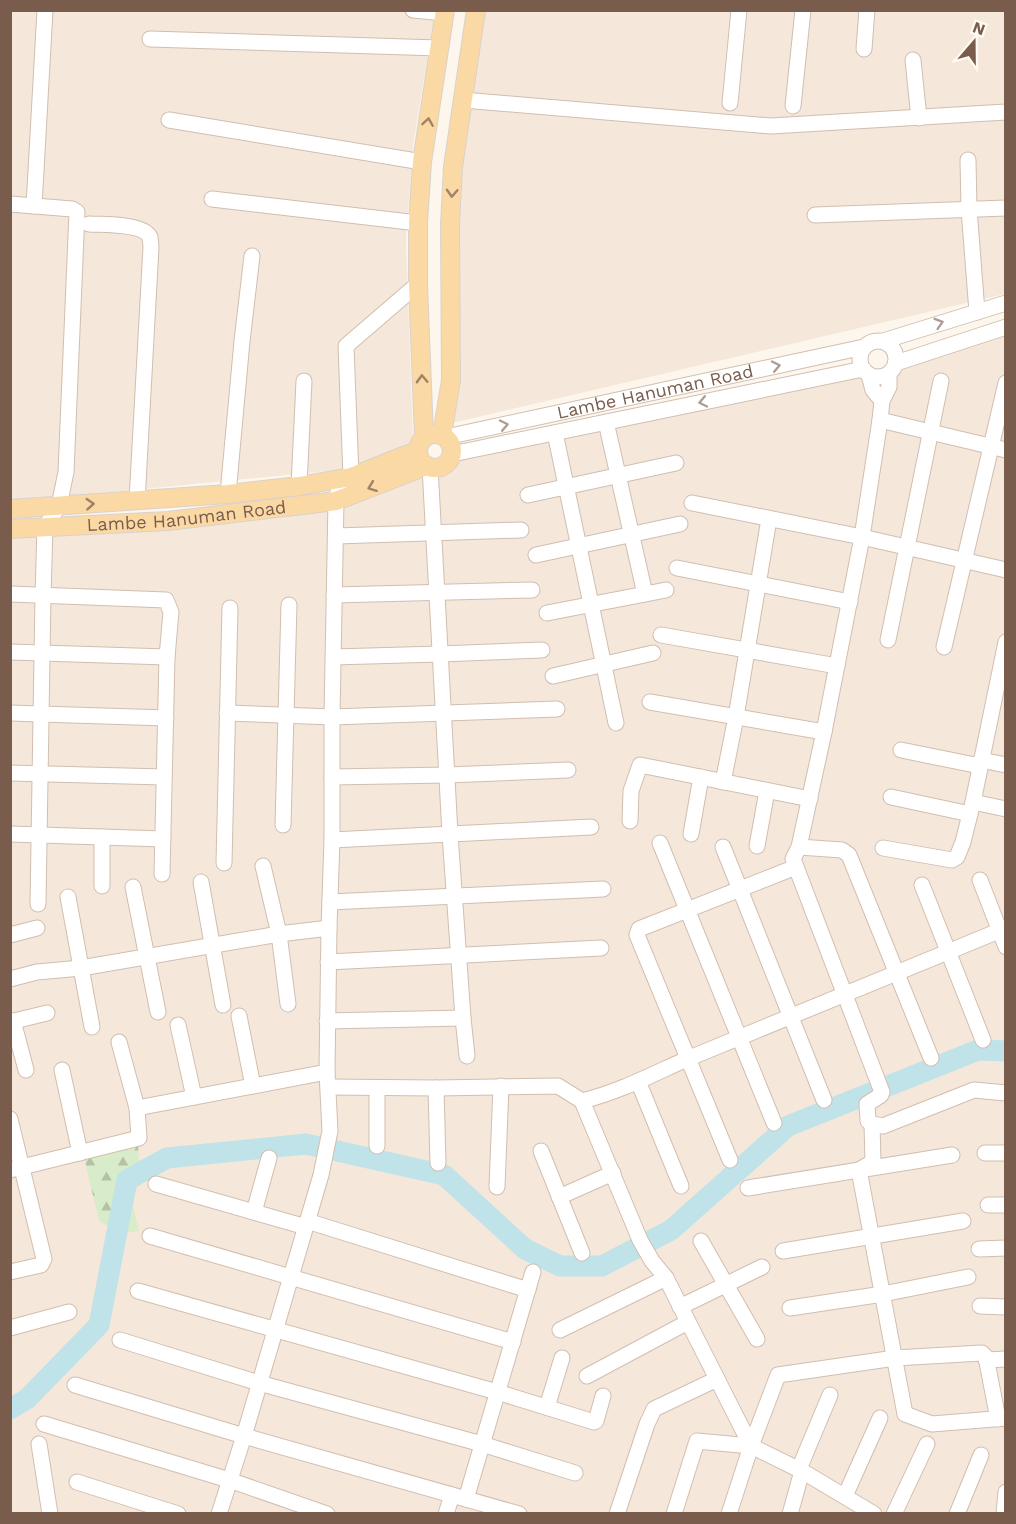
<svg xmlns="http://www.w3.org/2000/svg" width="1016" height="1524" font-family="'Work Sans',sans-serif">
<defs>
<pattern id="forest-firs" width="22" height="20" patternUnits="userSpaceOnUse" patternTransform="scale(1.5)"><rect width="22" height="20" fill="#d8ecc9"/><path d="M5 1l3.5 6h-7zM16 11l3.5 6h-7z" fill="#b4c2a5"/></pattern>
</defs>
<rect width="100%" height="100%" fill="#fdf6ec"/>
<!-- residential -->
<g fill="#f5e8da">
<polygon points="11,11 435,11 413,146 406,239 413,440 358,468 11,502"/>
<polygon points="478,11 1005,11 1005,294 452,423 454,167"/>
<polygon points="1005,333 1005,1513 221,1514 323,1175 338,502 433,470 443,469 447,467 453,460 863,372 876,379 886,380 899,366"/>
<polygon points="333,506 327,1131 217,1513 11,1514 11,534"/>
</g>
<!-- forest -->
<polygon fill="url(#forest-firs)" points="138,1143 140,1179 132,1202 139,1231 120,1233 99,1221 84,1157"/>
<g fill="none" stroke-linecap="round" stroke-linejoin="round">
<!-- river -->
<polyline stroke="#bfe3e8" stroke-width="21" points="10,1409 27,1399 99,1325 127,1180 167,1158 306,1144 444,1175 525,1249 560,1266 602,1266 671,1230 788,1126 978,1050 1006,1051"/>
<defs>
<g id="minor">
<polyline points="413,10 445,13"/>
<polyline points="150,39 439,48"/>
<polyline points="864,49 867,10"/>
<polyline points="913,60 919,118"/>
<polyline points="463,100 771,126 1006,112"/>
<polyline points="730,103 739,10"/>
<polyline points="793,106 803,10"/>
<polyline points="169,120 422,162"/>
<polyline points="968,160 969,209 977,312"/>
<polyline points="212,199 418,223"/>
<polyline points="10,204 72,209 77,212 66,472 59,506 45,527 43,595 38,904"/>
<polyline points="34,206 45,10"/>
<polyline points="815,215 1006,208"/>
<path d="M89,224C103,225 143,223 150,237C150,238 151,246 151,247L137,501"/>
<circle cx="878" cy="359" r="18"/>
<polyline points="883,341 1006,303"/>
<polyline points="896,363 1006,327"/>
<polyline points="869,375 873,390 882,401 889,387 889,374"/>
<polyline points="882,401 880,420 862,537 824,732 799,847 793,859 882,1092 881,1095 867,1104 868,1121 872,1124 883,1126 974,1090 1006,1093"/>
<polyline points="880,420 1006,450"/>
<polyline points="606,422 645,594"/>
<polyline points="555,433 616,723"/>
<path id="s1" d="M446,437L864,347"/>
<polyline points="452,454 863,369"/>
<polyline points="430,467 450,834 463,1018 467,1056"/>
<polyline points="351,477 346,346 418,284"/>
<polyline points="299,486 304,381"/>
<polyline points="228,494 242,341 252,256"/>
<polyline points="528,495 676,463"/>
<polyline points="692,503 862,537 1006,570"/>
<polyline points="336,536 521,530"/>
<polyline points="536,555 680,524"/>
<polyline points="677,568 850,602"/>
<polyline points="10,594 166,600 171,612 167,657 162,874"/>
<polyline points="334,595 532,590"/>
<polyline points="547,613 666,590"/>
<polyline points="661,635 837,666"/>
<polyline points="888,640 941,381"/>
<polyline points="944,647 1006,383"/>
<polyline points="10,652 167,657"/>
<polyline points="333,657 440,654 542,650"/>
<polyline points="553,676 653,653"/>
<polyline points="650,702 824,732"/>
<polyline points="10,713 166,718"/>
<polyline points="227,713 332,717 557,709"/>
<polyline points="901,750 980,766"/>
<polyline points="981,760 1006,765"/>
<polyline points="10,773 164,777"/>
<polyline points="332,777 447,775 568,770"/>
<polyline points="723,782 736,717 769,519"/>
<polyline points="891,797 970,814"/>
<polyline points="973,802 1006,809"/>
<polyline points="630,821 631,791 640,765 810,799"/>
<polyline points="283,825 289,605"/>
<polyline points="10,834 163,839"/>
<polyline points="691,834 701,777"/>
<polyline points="332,840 591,827"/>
<polyline points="660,843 774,1123"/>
<polyline points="757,846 767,791"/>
<polyline points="723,847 824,1100"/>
<polyline points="799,847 842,850 849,855 931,1058"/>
<polyline points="883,848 952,860 957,857 963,842 973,802 1006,642"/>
<polyline points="224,863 230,608"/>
<polyline points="263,866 279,934 288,1004"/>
<polyline points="980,880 1006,947"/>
<polyline points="201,882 223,1005"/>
<polyline points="922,885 983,1040"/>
<polyline points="102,886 102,837"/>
<polyline points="133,887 158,1012"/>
<polyline points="68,897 92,1027"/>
<polyline points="330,902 603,889"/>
<polyline points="10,935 37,928"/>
<polyline points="328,962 601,948"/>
<polyline points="10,979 37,972 81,968 279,934 329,928"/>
<polyline points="239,1016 253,1086"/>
<polyline points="13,1021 26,1070"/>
<polyline points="327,1021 463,1018"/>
<polyline points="10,1022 47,1013"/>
<polyline points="178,1025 194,1097"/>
<polyline points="62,1070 80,1153"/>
<polyline points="638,1081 681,1186"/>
<path d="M329,1087L436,1088L558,1086L582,1101C619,1092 653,1074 687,1059L1006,928"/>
<polyline points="377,1088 377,1146"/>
<polyline points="436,1088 438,1163"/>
<polyline points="582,1101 640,1240 652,1261 666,1278 751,1446 802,1471 874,1514"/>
<polyline points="137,1108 327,1072"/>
<polyline points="10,1119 44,1259 41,1265 10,1272"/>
<polyline points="872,1124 873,1162 859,1170 905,1414 932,1424 1006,1418"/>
<polyline points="541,1151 582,1253"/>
<polyline points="985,1153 1006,1153"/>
<polyline points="730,1160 637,935 639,929 796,867"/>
<polyline points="10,1170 139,1138 137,1108 119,1042"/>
<polyline points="156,1184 306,1227"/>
<polyline points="497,1187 501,1086"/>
<polyline points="748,1188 952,1155"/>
<polyline points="559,1197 613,1173"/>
<polyline points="988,1205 1006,1205"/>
<polyline points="254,1212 269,1158"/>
<polyline points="307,1221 528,1290"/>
<polyline points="150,1236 513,1342"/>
<polyline points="701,1241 757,1339"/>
<polyline points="979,1249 1006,1248"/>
<polyline points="783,1251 963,1221"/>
<polyline points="138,1291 497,1392 594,1422 596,1421 603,1396"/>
<polyline points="980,1306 1006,1307"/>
<polyline points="680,1307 762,1267"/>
<polyline points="790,1308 883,1294 968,1277"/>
<polyline points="10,1328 69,1312"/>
<polyline points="560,1330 666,1278"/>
<polyline points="120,1340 259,1383 482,1444 575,1473"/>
<polyline points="986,1360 1006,1359"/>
<polyline points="587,1376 688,1322"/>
<polyline points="75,1385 244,1436 519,1514"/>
<polyline points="547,1407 562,1358"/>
<polyline points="44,1424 229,1480 327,1514"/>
<polyline points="39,1444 50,1514"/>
<polyline points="799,1469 830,1395"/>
<polyline points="77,1482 178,1514"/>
<polyline points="845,1496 880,1418"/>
<polyline points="466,1499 533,1272"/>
<polyline points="219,1514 244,1436 321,1175 330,1131 327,1072 329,928 332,840 332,717 336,501 341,479"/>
<polyline points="446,1514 452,1495"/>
<polyline points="617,1514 647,1424 654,1409 717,1379"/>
<polyline points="674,1514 697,1441 751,1446"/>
<polyline points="729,1514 751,1446 778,1375 895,1358 982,1353 986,1357 998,1419"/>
<polyline points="790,1514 802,1471"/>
<polyline points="894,1514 927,1444"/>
<polyline points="957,1514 981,1455"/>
<polyline points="1004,1514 1006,1492"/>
</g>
<g id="major">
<circle cx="435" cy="451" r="17"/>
<polyline points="442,435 451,380 450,224 453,167 476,10"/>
<polyline points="424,437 418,284 418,223 422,162 445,10"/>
<polyline points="10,509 228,494 299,486 351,477 418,450"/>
<path id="s2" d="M10,529L168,521L336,501L426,466"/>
</g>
</defs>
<!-- minor casing -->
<use href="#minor" stroke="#d1beb0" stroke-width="17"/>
<!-- major casing -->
<use href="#major" stroke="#dad1cd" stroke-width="20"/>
<!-- minor -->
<use href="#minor" stroke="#fff" stroke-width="15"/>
<!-- major -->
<use href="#major" stroke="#fbd9a5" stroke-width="18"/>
</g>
<!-- one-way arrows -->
<defs><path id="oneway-chevron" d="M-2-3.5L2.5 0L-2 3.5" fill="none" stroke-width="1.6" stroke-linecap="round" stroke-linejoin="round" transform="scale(1.5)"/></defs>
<g stroke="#a18267">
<use href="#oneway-chevron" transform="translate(428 122) rotate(-81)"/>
<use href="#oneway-chevron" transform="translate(452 193) rotate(93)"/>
<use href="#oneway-chevron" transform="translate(422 379) rotate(-92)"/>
<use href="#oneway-chevron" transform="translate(372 487) rotate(159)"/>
<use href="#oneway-chevron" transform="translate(90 504) rotate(-4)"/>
</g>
<g stroke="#af9d94">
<use href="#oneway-chevron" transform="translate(939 323) rotate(-17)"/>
<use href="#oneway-chevron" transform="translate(776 366) rotate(-12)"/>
<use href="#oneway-chevron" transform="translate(703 402) rotate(168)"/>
<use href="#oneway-chevron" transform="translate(504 425) rotate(-12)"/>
</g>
<g text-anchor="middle" stroke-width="4.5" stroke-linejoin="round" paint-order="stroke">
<!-- street labels -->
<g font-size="18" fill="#7a5c4d" stroke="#fffaf3">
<text dy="6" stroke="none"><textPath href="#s1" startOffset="214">Lambe Hanuman Road</textPath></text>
<text dy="6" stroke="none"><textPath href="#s2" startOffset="177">Lambe Hanuman Road</textPath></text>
</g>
</g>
<!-- border -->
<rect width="1016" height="1524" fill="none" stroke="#7a5c4d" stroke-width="24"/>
<!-- north arrow -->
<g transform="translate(974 42) rotate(20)" stroke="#fffaf3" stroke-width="4.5" paint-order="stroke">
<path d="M0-4.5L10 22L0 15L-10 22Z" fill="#7a5c4d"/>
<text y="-9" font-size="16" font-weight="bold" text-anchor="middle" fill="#7a5c4d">N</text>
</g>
</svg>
